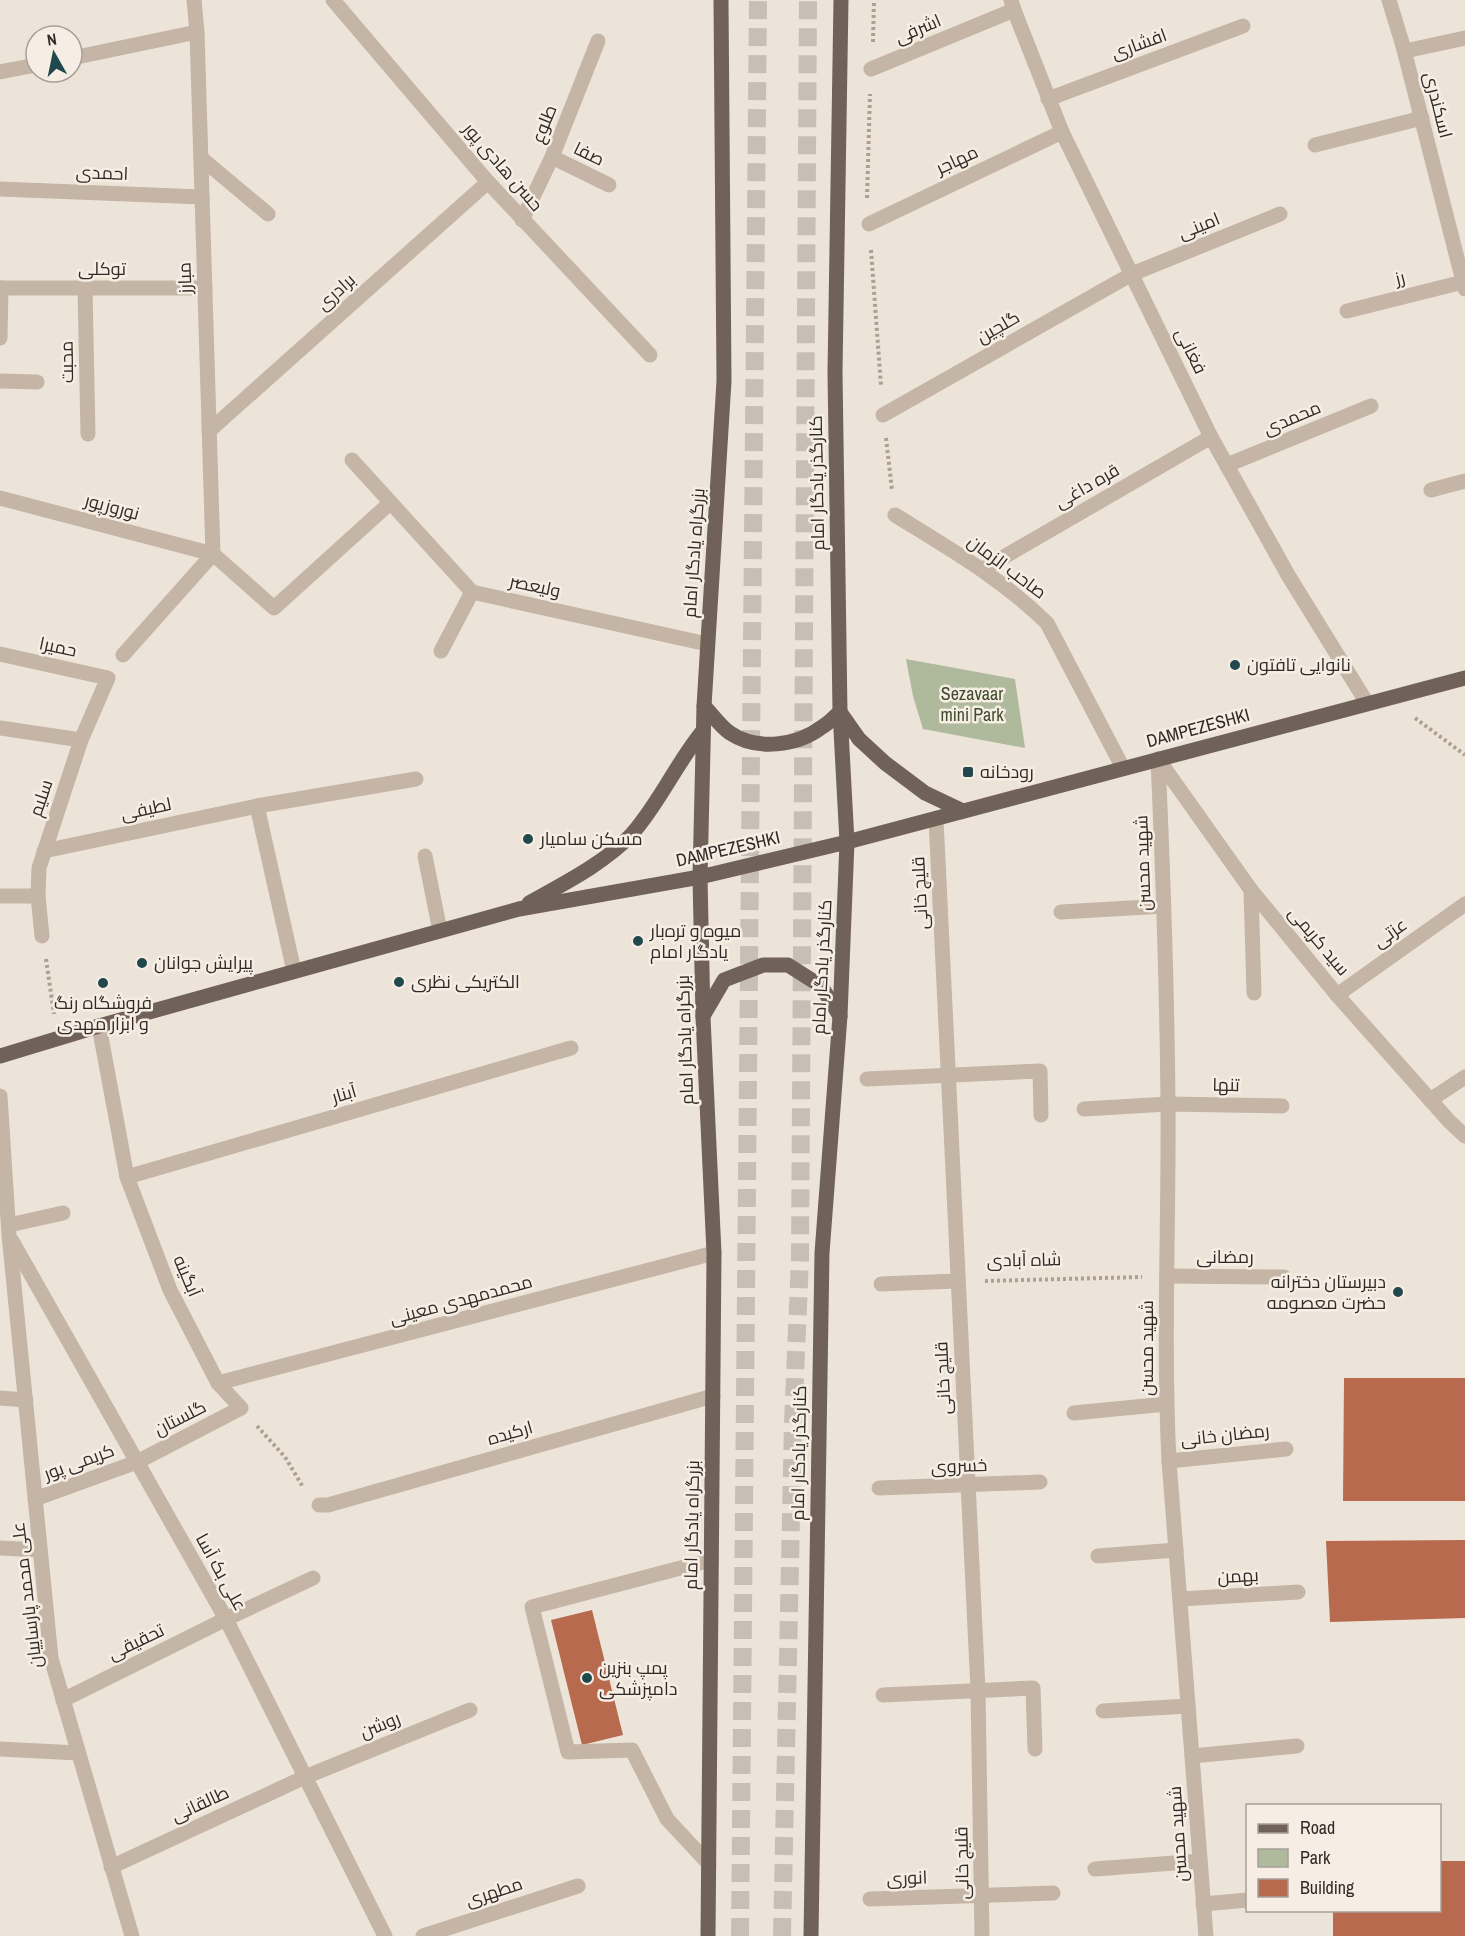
<svg xmlns="http://www.w3.org/2000/svg" width="1465" height="1936" font-family="'Archivo Narrow',Cairo,sans-serif">
<rect width="100%" height="100%" fill="#ede4d9"/>
<!-- green -->
<polygon fill="#aeba9b" points="906,659 1015,679 1025,748 923,729 913,696"/>
<!-- building -->
<g fill="#b76a4d">
<polygon points="1344,1378 1465,1378 1465,1501 1343,1501"/>
<polygon points="1465,1540 1465,1618 1330,1622 1326,1541"/>
<polygon points="592,1610 623,1735 582,1745 551,1620"/>
<polygon points="1440,1861 1465,1861 1465,1936 1333,1936 1333,1910 1440,1910"/>
</g>
<g fill="none" stroke-linecap="round" stroke-linejoin="round">
<!-- highway-tunnel -->
<g stroke="#c7bfb5" stroke-width="18" stroke-dasharray="18 9" stroke-linecap="butt">
<polyline points="740,1936 758,0"/>
<polyline points="782,1936 793,1424 800,1259 808,0"/>
</g>
<!-- path -->
<g stroke="#af9f91" stroke-width="4" stroke-dasharray="3 3" stroke-linecap="butt">
<polyline points="873,42 874,0"/>
<polyline points="867,198 870,94"/>
<polyline points="871,250 881,386"/>
<polyline points="886,438 892,490"/>
<polyline points="1415,718 1465,755"/>
<polyline points="46,959 54,1014"/>
<polyline points="985,1281 1142,1277"/>
<polyline points="257,1426 285,1457 303,1487"/>
</g>
<!-- minor -->
<g stroke="#c4b5a6" stroke-width="15">
<polyline points="194,0 197,32 213,554"/>
<polyline points="333,0 488,182 650,355"/>
<polyline points="1011,0 1014,10 1062,132 1211,437 1288,575 1367,703"/>
<polyline points="1389,0 1403,46 1465,289"/>
<polyline points="1405,51 1465,38"/>
<polyline points="72,58 197,32"/>
<polyline points="871,69 1014,10"/>
<polyline points="0,72 36,65"/>
<polyline points="1048,99 1243,26"/>
<polyline points="1315,145 1422,118"/>
<polyline points="552,157 609,185"/>
<polyline points="201,158 268,214"/>
<polyline points="0,189 202,197"/>
<polyline points="522,220 552,157 598,41"/>
<polyline points="869,224 1062,132"/>
<polyline points="0,288 205,288"/>
<polyline points="85,288 88,434"/>
<polyline points="1347,311 1463,282"/>
<polyline points="0,338 1,288"/>
<polyline points="0,381 37,382"/>
<polyline points="883,415 1132,274 1280,214"/>
<polyline points="209,431 488,182"/>
<polyline points="352,460 472,592 707,644"/>
<polyline points="1227,465 1371,406"/>
<polyline points="1431,490 1465,481"/>
<polyline points="0,498 213,554 274,608 390,503"/>
<path d="M895,515C950,549 1001,578 1047,623L1123,768"/>
<polyline points="983,569 1211,437"/>
<polyline points="441,651 472,592"/>
<polyline points="0,654 108,678 81,740 39,868 38,896 42,936"/>
<polyline points="123,655 213,554"/>
<polyline points="0,728 81,740"/>
<path d="M1158,759C1163,873 1167,988 1168,1103C1169,1222 1163,1341 1169,1461L1206,1936"/>
<polyline points="1158,759 1251,890 1337,995 1449,1121 1465,1136"/>
<polyline points="257,806 294,971"/>
<polyline points="936,819 978,1690 982,1936"/>
<polyline points="44,851 257,806 416,779"/>
<polyline points="425,856 440,931"/>
<polyline points="1251,890 1254,993"/>
<polyline points="0,896 38,896"/>
<polyline points="1061,912 1164,906"/>
<polyline points="1337,995 1465,904"/>
<polyline points="867,1079 1040,1071 1041,1115"/>
<polyline points="0,1096 9,1235 51,1658 132,1936"/>
<polyline points="1430,1100 1465,1077"/>
<polyline points="1084,1109 1168,1104 1282,1106"/>
<polyline points="127,1177 571,1048"/>
<polyline points="9,1225 63,1213"/>
<polyline points="12,1241 226,1619 385,1936"/>
<polyline points="1167,1276 1284,1277"/>
<polyline points="881,1284 957,1281"/>
<polyline points="218,1383 714,1253"/>
<polyline points="0,1398 26,1400"/>
<polyline points="1074,1413 1166,1404"/>
<polyline points="1169,1461 1286,1449"/>
<polyline points="879,1488 1040,1482"/>
<polyline points="35,1499 137,1462 241,1408 218,1383 170,1290 127,1177 99,1026"/>
<polyline points="319,1505 328,1505 713,1396"/>
<polyline points="0,1548 40,1550"/>
<polyline points="1098,1556 1176,1550"/>
<polyline points="1180,1599 1298,1592"/>
<polyline points="883,1695 1033,1688 1035,1749"/>
<polyline points="63,1700 226,1619 313,1578"/>
<polyline points="1103,1711 1188,1706"/>
<polyline points="0,1749 78,1753"/>
<polyline points="1192,1756 1297,1746"/>
<polyline points="709,1864 667,1819 632,1750 568,1752 532,1607 711,1560"/>
<polyline points="111,1867 305,1777 470,1710"/>
<polyline points="1095,1869 1200,1861"/>
<polyline points="870,1899 1053,1893"/>
<polyline points="1203,1904 1248,1900"/>
<polyline points="423,1936 578,1886"/>
</g>
<!-- major -->
<g stroke="#716259" stroke-width="15">
<path d="M704,706C712,714 720,726 730,733C757,751 797,746 822,727C829,723 834,717 840,712L859,739L885,763L925,793L963,811"/>
<path d="M529,903C563,884 605,863 632,834C660,802 676,764 702,732"/>
<polyline points="703,1016 724,980 763,965 788,965 821,986 840,1016"/>
<polyline points="0,1056 99,1026 519,909 700,877 847,842 1465,678"/>
<polyline points="708,1936 714,1253 703,1017 700,877 704,706 724,381 721,0"/>
<polyline points="811,1936 822,1253 840,1016 847,842 840,712 835,372 841,0"/>
</g>
</g>
<!-- markers -->
<g fill="#21494d" stroke="#f6eee4" stroke-width="2">
<circle cx="1235" cy="665" r="6"/>
<rect x="962" y="766" width="12" height="12" rx="3"/>
<circle cx="528" cy="839" r="6"/>
<circle cx="638" cy="941" r="6"/>
<circle cx="142" cy="963" r="6"/>
<circle cx="399" cy="982" r="6"/>
<circle cx="103" cy="983" r="6"/>
<circle cx="1398" cy="1292" r="6"/>
<circle cx="587" cy="1678" r="6"/>
</g>
<g text-anchor="middle" stroke-width="5" stroke-linejoin="round" paint-order="stroke">
<!-- street labels -->
<g font-size="18" fill="#312a26" stroke="#f6eee4">
<text transform="translate(918 29) rotate(-23)" y="6">اشرفی</text>
<text transform="translate(1139 44) rotate(-20)" y="6">افشاری</text>
<text transform="translate(1438 105) rotate(76)" y="6">اسکندری</text>
<text transform="translate(544 124) rotate(-68)" y="6">طلوع</text>
<text transform="translate(589 154) rotate(26)" y="6">صفا</text>
<text transform="translate(957 160) rotate(-25)" y="6">مهاجر</text>
<text transform="translate(503 167) rotate(49)" y="6">حسن هادی پور</text>
<text transform="translate(102 173) rotate(2)" y="6">احمدی</text>
<text transform="translate(1199 226) rotate(-22)" y="6">امینی</text>
<text x="102" y="275">توکلی</text>
<text transform="translate(185 278) rotate(-92)" y="6">مبارز</text>
<text transform="translate(1400 278) rotate(-14)" y="6">رز</text>
<text transform="translate(336 292) rotate(-42)" y="6">برادری</text>
<text transform="translate(998 327) rotate(-30)" y="6">گلچین</text>
<text transform="translate(1191 351) rotate(64)" y="6">فغانی</text>
<text transform="translate(67 362) rotate(-91)" y="6">محبت</text>
<text transform="translate(1292 418) rotate(-23)" y="6">محمدی</text>
<text transform="translate(817 483) rotate(-91)" y="6">کنارگذر یادگار امام</text>
<text transform="translate(1087 486) rotate(-30)" y="6">قره داغی</text>
<text transform="translate(112 507) rotate(15)" y="6">نوروزپور</text>
<text transform="translate(694 553) rotate(-86)" y="6">بزرگراه یادگار امام</text>
<text transform="translate(1007 567) rotate(37)" y="6">صاحب الزمان</text>
<text transform="translate(535 586) rotate(12)" y="6">ولیعصر</text>
<text transform="translate(58 647) rotate(12)" y="6">حمیرا</text>
<text transform="translate(1198 728) rotate(-15)" y="6">DAMPEZESHKI</text>
<text transform="translate(41 798) rotate(-71)" y="6">سلیم</text>
<text transform="translate(146 809) rotate(-12)" y="6">لطیفی</text>
<text transform="translate(728 849) rotate(-13)" y="6">DAMPEZESHKI</text>
<text transform="translate(1143 863) rotate(-92)" y="6">شهید محسن</text>
<text transform="translate(920 893) rotate(-93)" y="6">قلیچ خانی</text>
<text transform="translate(1390 933) rotate(-35)" y="6">عزتی</text>
<text transform="translate(1319 941) rotate(50)" y="6">سید کریمی</text>
<text transform="translate(822 967) rotate(-87)" y="6">کنارگذر یادگار امام</text>
<text transform="translate(685 1040) rotate(-92)" y="6">بزرگراه یادگار امام</text>
<text transform="translate(1226 1085) rotate(1)" y="6">تنها</text>
<text transform="translate(344 1094) rotate(-16)" y="6">آبنار</text>
<text x="1225" y="1263">رمضانی</text>
<text transform="translate(1024 1260) rotate(-1)" y="6">شاه آبادی</text>
<text transform="translate(187 1276) rotate(67)" y="6">آبگینه</text>
<text transform="translate(461 1300) rotate(-15)" y="6">محمدمهدی معینی</text>
<text transform="translate(1147 1348) rotate(-90)" y="6">شهید محسن</text>
<text transform="translate(943 1378) rotate(-93)" y="6">قلیچ خانی</text>
<text transform="translate(180 1418) rotate(-27)" y="6">گلستان</text>
<text transform="translate(510 1433) rotate(-16)" y="6">ارکیده</text>
<text transform="translate(1225 1435) rotate(-6)" y="6">رمضان خانی</text>
<text transform="translate(799 1453) rotate(-89)" y="6">کنارگذر یادگار امام</text>
<text transform="translate(79 1462) rotate(-20)" y="6">کریمی پور</text>
<text transform="translate(959 1466) rotate(-2)" y="6">خسروی</text>
<text transform="translate(692 1525) rotate(-89)" y="6">بزرگراه یادگار امام</text>
<text transform="translate(221 1572) rotate(61)" y="6">علی بک آسا</text>
<text transform="translate(1238 1576) rotate(-3)" y="6">بهمن</text>
<text transform="translate(27 1595) rotate(-97)" y="6">علی محمد پارساییان</text>
<text transform="translate(136 1642) rotate(-26)" y="6">تحقیقی</text>
<text transform="translate(380 1725) rotate(-22)" y="6">روشن</text>
<text transform="translate(200 1804) rotate(-25)" y="6">طالقانی</text>
<text transform="translate(1178 1834) rotate(-94)" y="6">شهید محسن</text>
<text transform="translate(962 1863) rotate(-91)" y="6">قلیچ خانی</text>
<text transform="translate(907 1878) rotate(-2)" y="6">انوری</text>
<text transform="translate(494 1892) rotate(-18)" y="6">مطهری</text>
</g>
<!-- poi labels -->
<g font-size="18" fill="#312a26" stroke="#f6eee4" text-anchor="start">
<text x="1247" y="671">نانوایی تافتون</text>
<text x="980" y="778">رودخانه</text>
<text x="540" y="845">مسکن سامیار</text>
<text x="650" y="937">میوه و تره‌بار<tspan x="650" dy="21">یادگار امام</tspan></text>
<text x="154" y="969">پیرایش جوانان</text>
<text x="411" y="988">الکتریکی نظری</text>
<text x="103" y="1009" text-anchor="middle">فروشگاه رنگ<tspan x="103" dy="21">و ابزار مهدی</tspan></text>
<text x="1386" y="1288" text-anchor="end">دبیرستان دخترانه<tspan x="1386" dy="21">حضرت معصومه</tspan></text>
<text x="599" y="1674">پمپ بنزین<tspan x="599" dy="21">دامپزشکی</tspan></text>
</g>
<!-- park labels -->
<g font-size="18" fill="#3f4c2d" stroke="#f6eee4">
<text x="972" y="700">Sezavaar<tspan x="972" dy="21">mini Park</tspan></text>
</g>
</g>
<!-- legend -->
<rect x="1246" y="1804" width="195" height="108" fill="#f6eee4" stroke="#a7a098" stroke-width="1.5"/>
<rect x="1258" y="1824" width="30" height="9" fill="#716259" stroke="#a7a098" stroke-width="1.5"/>
<text x="1300" y="1834" font-size="18" fill="#312a26">Road</text>
<rect x="1258" y="1849" width="30" height="18" fill="#aeba9b" stroke="#a7a098" stroke-width="1.5"/>
<text x="1300" y="1864" font-size="18" fill="#312a26">Park</text>
<rect x="1258" y="1879" width="30" height="18" fill="#b76a4d" stroke="#a7a098" stroke-width="1.5"/>
<text x="1300" y="1894" font-size="18" fill="#312a26">Building</text>
<!-- north arrow -->
<g transform="translate(54 54) rotate(351)"><circle r="28" fill="#f6eee4" stroke="#a7a098" stroke-width="1.5"/>
<path d="M0-4.5L10 22L0 15L-10 22Z" fill="#21494d"/>
<text y="-9" font-size="16" font-weight="bold" text-anchor="middle" fill="#312a26">N</text>
</g>
</svg>
